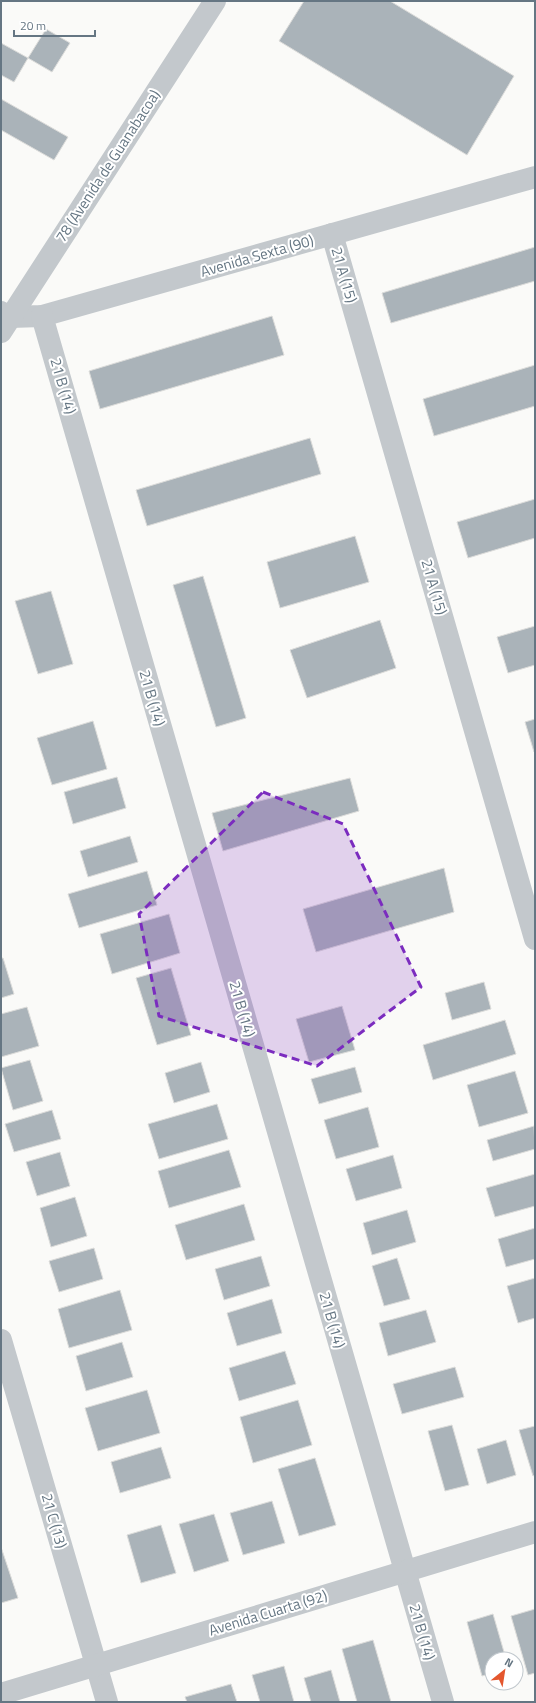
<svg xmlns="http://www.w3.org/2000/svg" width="536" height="1703" font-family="'Titillium Web',sans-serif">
<rect width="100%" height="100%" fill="#fafaf8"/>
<!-- building -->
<g fill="#aab3b9" stroke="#dcdcda">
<polygon points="304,1 390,1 514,76 467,155 279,41"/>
<polygon points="46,29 70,43 52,72 28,58"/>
<polygon points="1,43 28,58 14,82 1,75"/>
<polygon points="1,99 68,137 54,160 1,130"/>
<polygon points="535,247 535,281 391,323 382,293"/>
<polygon points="272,316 284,355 100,409 89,371"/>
<polygon points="535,365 535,406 434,436 423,399"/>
<polygon points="310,438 321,474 147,526 136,490"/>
<polygon points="535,499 535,538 468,558 457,522"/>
<polygon points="355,536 369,582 280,608 267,562"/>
<polygon points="203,576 246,718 216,727 173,585"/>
<polygon points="51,591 73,664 38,674 15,601"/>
<polygon points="380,620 396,668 307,698 290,650"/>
<polygon points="535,626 535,665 508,673 497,637"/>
<polygon points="535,719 535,752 534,752 525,722"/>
<polygon points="93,721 107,769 52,785 37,738"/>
<polygon points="117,777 126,808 73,824 64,792"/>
<polygon points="350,778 359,811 223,851 212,813"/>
<polygon points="130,836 138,862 88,877 80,851"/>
<polygon points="444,868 454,912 316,952 303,909"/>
<polygon points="147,871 157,905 79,928 68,894"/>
<polygon points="169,914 180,953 112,974 100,934"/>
<polygon points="1,958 3,958 14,994 1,998"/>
<polygon points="171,968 191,1035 157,1045 136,978"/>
<polygon points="484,982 491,1009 452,1020 445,993"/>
<polygon points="342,1006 355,1050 309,1062 296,1019"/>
<polygon points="27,1007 39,1046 1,1057 1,1014"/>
<polygon points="505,1020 516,1054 433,1080 423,1045"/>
<polygon points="30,1060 43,1101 13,1110 1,1068"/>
<polygon points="201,1062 210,1092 174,1103 165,1073"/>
<polygon points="355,1067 362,1092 319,1104 311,1079"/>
<polygon points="515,1071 528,1113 479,1127 467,1085"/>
<polygon points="217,1104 228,1139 159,1159 148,1124"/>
<polygon points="368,1107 379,1147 336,1159 324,1120"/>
<polygon points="52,1110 61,1139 14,1152 5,1124"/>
<polygon points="534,1126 535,1149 493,1161 487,1140"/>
<polygon points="229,1150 241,1187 169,1208 158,1171"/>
<polygon points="60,1152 70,1186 37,1196 26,1162"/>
<polygon points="393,1155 402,1188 356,1201 346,1169"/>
<polygon points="535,1174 535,1206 495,1217 486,1188"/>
<polygon points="75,1197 87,1236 51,1247 40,1208"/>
<polygon points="244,1204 255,1240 186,1260 175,1225"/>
<polygon points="407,1210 416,1242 372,1255 363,1223"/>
<polygon points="535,1228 535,1259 506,1267 498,1239"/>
<polygon points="94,1248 103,1279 59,1292 49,1261"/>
<polygon points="261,1256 270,1286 224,1300 215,1269"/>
<polygon points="397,1258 410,1299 384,1306 372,1266"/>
<polygon points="535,1278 535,1318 518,1323 507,1286"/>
<polygon points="120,1290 132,1330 69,1348 58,1309"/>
<polygon points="272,1299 282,1333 237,1346 227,1313"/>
<polygon points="426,1310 436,1342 388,1356 379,1323"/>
<polygon points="122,1342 133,1377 86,1391 76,1356"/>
<polygon points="285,1351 296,1384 239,1401 229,1368"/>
<polygon points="455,1367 464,1397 402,1414 393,1384"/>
<polygon points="147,1390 160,1433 98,1451 85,1408"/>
<polygon points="298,1400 312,1445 253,1463 240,1417"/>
<polygon points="452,1425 469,1485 445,1491 428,1431"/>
<polygon points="535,1426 535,1475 533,1476 519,1430"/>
<polygon points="506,1440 516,1475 487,1484 477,1449"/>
<polygon points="161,1447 171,1478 120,1493 111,1462"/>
<polygon points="315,1458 336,1525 299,1536 278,1469"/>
<polygon points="272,1501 285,1543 243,1555 230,1513"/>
<polygon points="214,1514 229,1561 194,1572 179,1524"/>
<polygon points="161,1525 176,1573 141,1583 127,1535"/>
<polygon points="1,1547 18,1598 1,1603"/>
<polygon points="535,1609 535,1673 528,1675 511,1616"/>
<polygon points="493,1614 506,1659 492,1659 492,1673 482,1676 467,1622"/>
<polygon points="373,1640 391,1702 357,1702 342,1649"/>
<polygon points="284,1666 294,1702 260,1702 252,1675"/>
<polygon points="331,1670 340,1702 311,1702 304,1678"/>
<polygon points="231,1684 237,1702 187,1702 185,1697"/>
</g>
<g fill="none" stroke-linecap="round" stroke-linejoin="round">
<!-- street -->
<g stroke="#c3c8cc" stroke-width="22">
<polyline points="332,234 535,939"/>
<polyline points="1,312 10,317 42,316 535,177"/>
<polyline points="42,316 443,1702"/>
<polyline points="1,332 215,1"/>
<polyline points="1,1340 107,1702"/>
<polyline points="1,1694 535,1532"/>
</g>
</g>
<!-- marked area -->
<path fill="#7b2cbf" fill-opacity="0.2" stroke="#7b2cbf" stroke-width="3" stroke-dasharray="8 5" stroke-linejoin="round" d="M263,792L343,824L421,987L317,1066L159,1016L139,914Z"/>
<g text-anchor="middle" stroke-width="4" stroke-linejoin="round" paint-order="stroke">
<!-- street labels -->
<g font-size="15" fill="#657683" stroke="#fff">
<text transform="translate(108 166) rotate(-57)" y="5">78 (Avenida de Guanabacoa)</text>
<text transform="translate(257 256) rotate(-16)" y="5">Avenida Sexta (90)</text>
<text transform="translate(344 275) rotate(74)" y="5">21 A (15)</text>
<text transform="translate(63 386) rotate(74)" y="5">21 B (14)</text>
<text transform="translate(434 587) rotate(74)" y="5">21 A (15)</text>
<text transform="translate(152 698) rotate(74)" y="5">21 B (14)</text>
<text transform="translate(242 1009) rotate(74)" y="5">21 B (14)</text>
<text transform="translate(332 1320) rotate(74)" y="5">21 B (14)</text>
<text transform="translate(54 1521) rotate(74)" y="5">21 C (13)</text>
<text transform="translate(268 1613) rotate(-17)" y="5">Avenida Cuarta (92)</text>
<text transform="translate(422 1632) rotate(74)" y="5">21 B (14)</text>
</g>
</g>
<!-- border -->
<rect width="536" height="1703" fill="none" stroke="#657683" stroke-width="4"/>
<!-- north arrow -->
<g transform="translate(504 1671) rotate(30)"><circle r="19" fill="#ffffff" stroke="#c1c8cd"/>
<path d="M0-3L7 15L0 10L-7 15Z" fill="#e4572e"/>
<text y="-6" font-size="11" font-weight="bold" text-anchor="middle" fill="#657683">N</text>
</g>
<!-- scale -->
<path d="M14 30v6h81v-6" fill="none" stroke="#657683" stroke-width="2"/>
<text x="20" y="30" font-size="12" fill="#657683" stroke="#ffffff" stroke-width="3" paint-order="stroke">20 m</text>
</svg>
